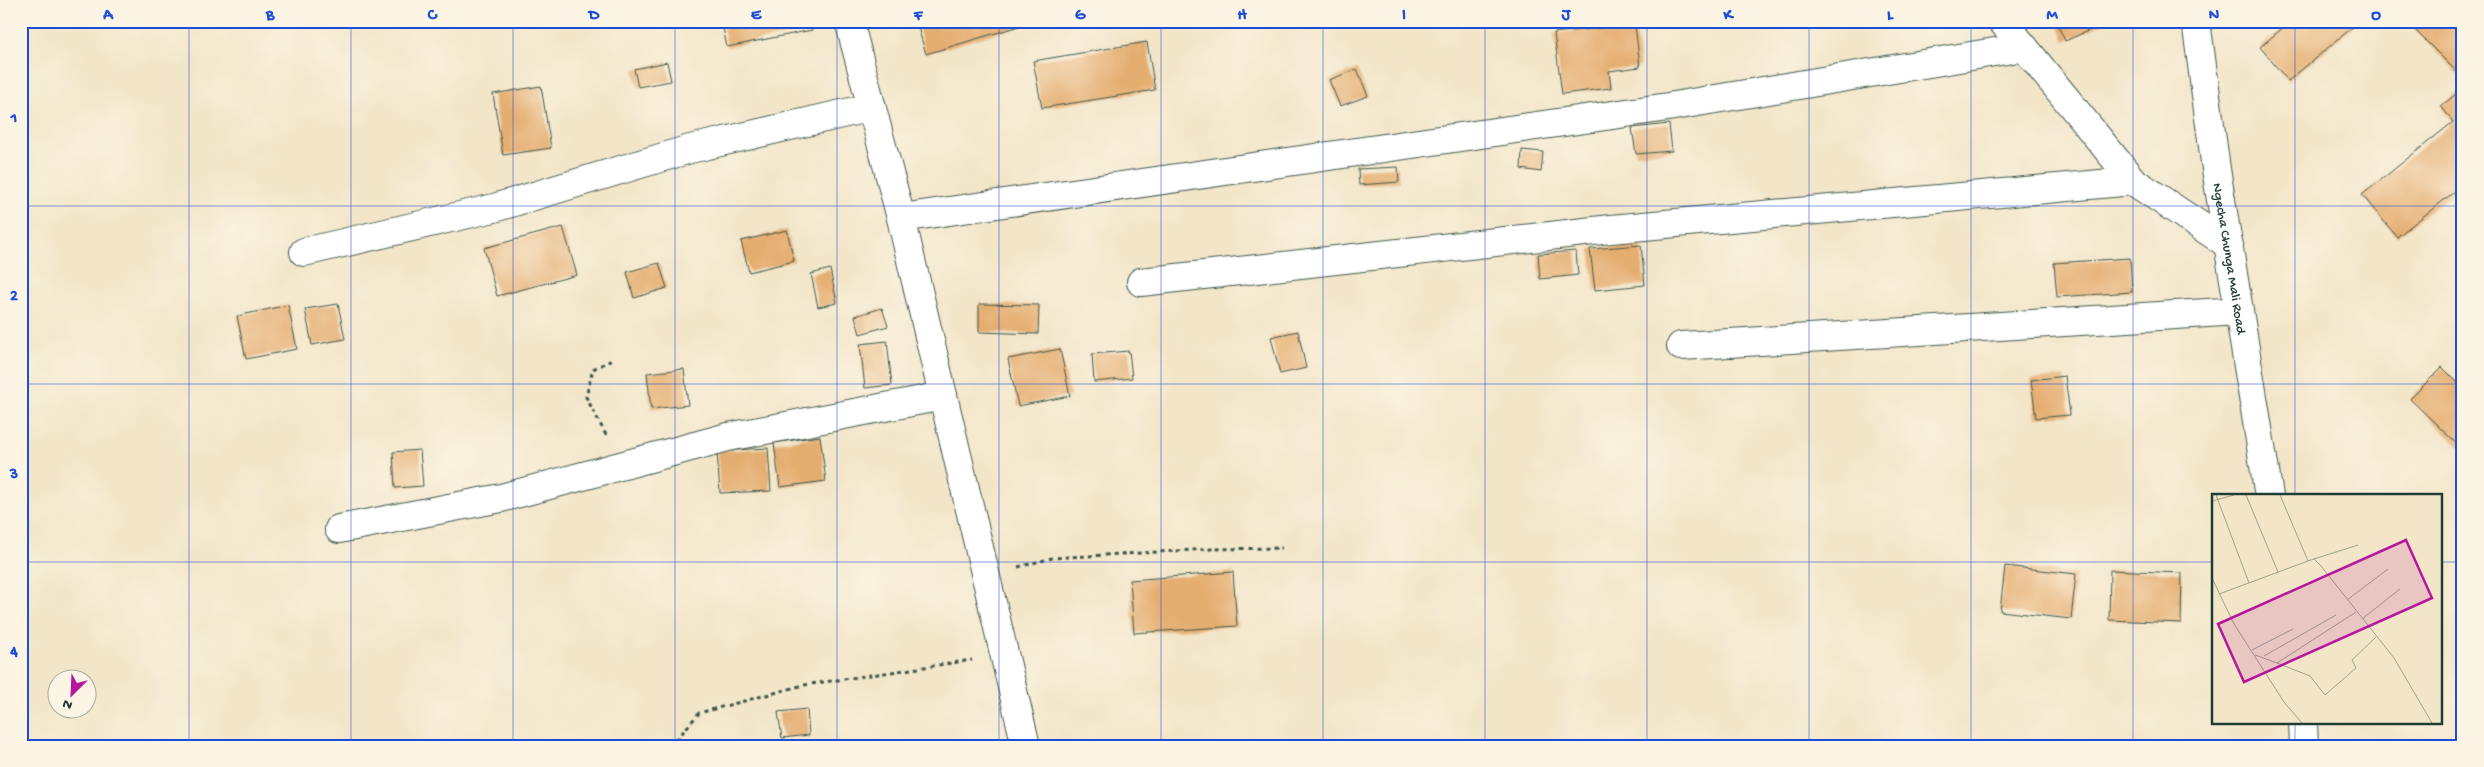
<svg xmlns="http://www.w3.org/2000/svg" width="2484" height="767" font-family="'Gochi Hand',sans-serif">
<rect width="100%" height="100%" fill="#fcf5e5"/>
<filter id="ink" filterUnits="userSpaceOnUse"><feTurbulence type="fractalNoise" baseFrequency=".02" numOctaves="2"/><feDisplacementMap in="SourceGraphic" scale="10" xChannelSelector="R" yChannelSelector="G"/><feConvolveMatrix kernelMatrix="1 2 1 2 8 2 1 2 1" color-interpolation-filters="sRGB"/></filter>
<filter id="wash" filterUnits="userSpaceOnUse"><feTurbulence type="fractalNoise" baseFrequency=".0096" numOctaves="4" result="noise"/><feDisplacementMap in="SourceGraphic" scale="20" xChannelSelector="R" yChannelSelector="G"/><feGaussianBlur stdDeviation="1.12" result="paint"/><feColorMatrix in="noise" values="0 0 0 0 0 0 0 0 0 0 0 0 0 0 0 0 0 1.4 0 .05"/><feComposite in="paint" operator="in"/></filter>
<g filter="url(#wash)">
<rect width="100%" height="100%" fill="#f2e5c8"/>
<g id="blocks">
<!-- building -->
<g fill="#e5ae71">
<polygon points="755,21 811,21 812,30 727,47 723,28"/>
<polygon points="916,21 1025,21 1026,24 926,54"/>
<polygon points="2056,21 2105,21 2106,23 2065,41"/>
<polygon points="2291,21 2360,21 2288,81 2260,47"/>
<polygon points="2406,21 2463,21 2463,78"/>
<polygon points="1635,24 1640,67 1609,71 1611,88 1562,94 1554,33"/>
<polygon points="1147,42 1155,90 1042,108 1033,61"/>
<polygon points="667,62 671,81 638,87 634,69"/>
<polygon points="1357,69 1368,96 1340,106 1329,80"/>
<polygon points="541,86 551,148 503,155 493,94"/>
<polygon points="2460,91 2463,94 2463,185 2397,237 2362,195 2453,122 2441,106"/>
<polygon points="1669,124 1672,151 1636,154 1632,128"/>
<polygon points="1522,150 1543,152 1541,172 1521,169"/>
<polygon points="1398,167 1399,182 1359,185 1358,169"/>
<polygon points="563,227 577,275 497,296 484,248"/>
<polygon points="787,230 794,261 749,272 741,241"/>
<polygon points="1641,245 1645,285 1595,290 1590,249"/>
<polygon points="1576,251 1578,275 1540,279 1538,254"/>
<polygon points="2130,258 2132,292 2057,297 2054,263"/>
<polygon points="659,263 667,288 634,298 627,272"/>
<polygon points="830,269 837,303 818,307 811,274"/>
<polygon points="338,304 345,339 312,345 305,309"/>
<polygon points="979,304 1039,305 1038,334 979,332"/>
<polygon points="288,305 297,349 246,359 237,316"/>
<polygon points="882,308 888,326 860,334 855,316"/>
<polygon points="1298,331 1306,368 1280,374 1271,337"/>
<polygon points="887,341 892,385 865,388 860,344"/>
<polygon points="1060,349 1070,396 1018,406 1008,359"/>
<polygon points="1129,351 1132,378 1094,382 1092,354"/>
<polygon points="2442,367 2463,388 2463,450 2410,399"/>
<polygon points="684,369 688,405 651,409 647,373"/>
<polygon points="2065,376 2070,415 2036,418 2031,380"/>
<polygon points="820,436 826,481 780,487 774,443"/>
<polygon points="768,448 771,491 720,493 717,451"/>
<polygon points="420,450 423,486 395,488 393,452"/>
<polygon points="2005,566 2076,574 2071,619 2000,611"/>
<polygon points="2110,570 2182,573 2181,623 2109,620"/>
<polygon points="1233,572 1237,626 1134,633 1130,580"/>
<polygon points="807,709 809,735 782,738 778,712"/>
</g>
</g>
</g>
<g filter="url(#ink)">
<use href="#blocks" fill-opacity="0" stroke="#3f564a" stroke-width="1"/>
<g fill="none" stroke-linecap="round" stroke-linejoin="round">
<defs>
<g id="street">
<polyline points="849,21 901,218 1026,746"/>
<polyline points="2002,21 2024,47"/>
<polyline points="901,218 1668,107 2024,47 2133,181 2229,245"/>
<polyline points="304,252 494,208 690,149 872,107"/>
<polyline points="1141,282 1611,229 2133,181"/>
<polyline points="1681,346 2239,311"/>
<polyline points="339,529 501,498 728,437 943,396"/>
</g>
<g id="primary">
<path id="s1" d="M2196,21L2216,169L2269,496"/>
<polyline points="2303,723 2304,746"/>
</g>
</defs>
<!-- street casing -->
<use href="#street" stroke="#3f564a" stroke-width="30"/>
<!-- primary casing -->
<use href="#primary" stroke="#3f564a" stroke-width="30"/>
<!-- path -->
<g stroke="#3f564a" stroke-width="3" stroke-dasharray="4 4" stroke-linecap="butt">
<polyline points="606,435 586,397 593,369 614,359"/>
<polyline points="1018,567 1052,558 1211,549 1282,548"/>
<polyline points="671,746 699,713 804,685 972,660"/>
</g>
<!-- street -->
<use href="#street" stroke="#fff" stroke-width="28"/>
<!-- primary -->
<use href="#primary" stroke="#fff" stroke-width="28"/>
</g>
</g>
<!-- grid -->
<path fill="none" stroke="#1d4ed8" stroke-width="1" stroke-opacity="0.55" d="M189,21V746M351,21V746M513,21V746M675,21V746M837,21V746M999,21V746M1161,21V746M1323,21V746M1485,21V746M1647,21V746M1809,21V746M1971,21V746M2133,21V746M2295,21V496M21,206H2463M21,384H2463M21,562H2213M2440,562H2463M2295,723V746"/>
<g text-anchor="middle" stroke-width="4" stroke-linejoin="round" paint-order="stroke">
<!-- street labels -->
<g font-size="14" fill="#1f3d34" stroke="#fcf5e5">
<text dy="5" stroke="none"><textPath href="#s1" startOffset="240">Ngecha Chunga Mali Road</textPath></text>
</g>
</g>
<!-- overview -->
<g transform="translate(2212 494)">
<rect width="230" height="230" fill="#f2e5c8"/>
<path fill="none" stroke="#9ea28d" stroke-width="1" d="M4,1L37,89M34,1L66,78M0,7L22,1M102,65L146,51M96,67L102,65L109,72L182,164L220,229M0,84L22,130L72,208L90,229M7,100L96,67L68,1M135,106L176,75M150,125L188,95M40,156L81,135M43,161L65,169L144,118M52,162L124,121M65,169L98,182L113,201L144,174L140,166L164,143"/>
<path fill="#b5179e" fill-opacity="0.15" stroke="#b5179e" stroke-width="2.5" d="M194,46L220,104L32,188L6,130Z"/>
<rect width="230" height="230" fill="none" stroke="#1f3d34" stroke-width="2.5"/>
</g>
<!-- margin -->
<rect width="2484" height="767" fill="none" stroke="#fcf5e5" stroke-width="55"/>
<!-- north arrow -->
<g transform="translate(72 694) rotate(204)"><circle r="24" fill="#fcf5e5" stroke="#a4ab9e"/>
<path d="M0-4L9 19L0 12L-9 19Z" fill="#b5179e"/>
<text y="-8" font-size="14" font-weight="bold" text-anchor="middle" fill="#1f3d34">N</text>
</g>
<rect x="28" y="28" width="2428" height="712" fill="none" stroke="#1d4ed8" stroke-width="2"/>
<g font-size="16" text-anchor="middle" font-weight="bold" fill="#1d4ed8">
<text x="108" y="19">A</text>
<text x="270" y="19">B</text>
<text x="432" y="19">C</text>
<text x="594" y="19">D</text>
<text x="756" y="19">E</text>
<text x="918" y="19">F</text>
<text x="1080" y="19">G</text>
<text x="1242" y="19">H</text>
<text x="1404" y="19">I</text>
<text x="1566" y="19">J</text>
<text x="1728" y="19">K</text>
<text x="1890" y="19">L</text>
<text x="2052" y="19">M</text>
<text x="2214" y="19">N</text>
<text x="2376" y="19">O</text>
<text x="14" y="122">1</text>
<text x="14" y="300">2</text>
<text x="14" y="478">3</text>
<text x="14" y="656">4</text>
</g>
</svg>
